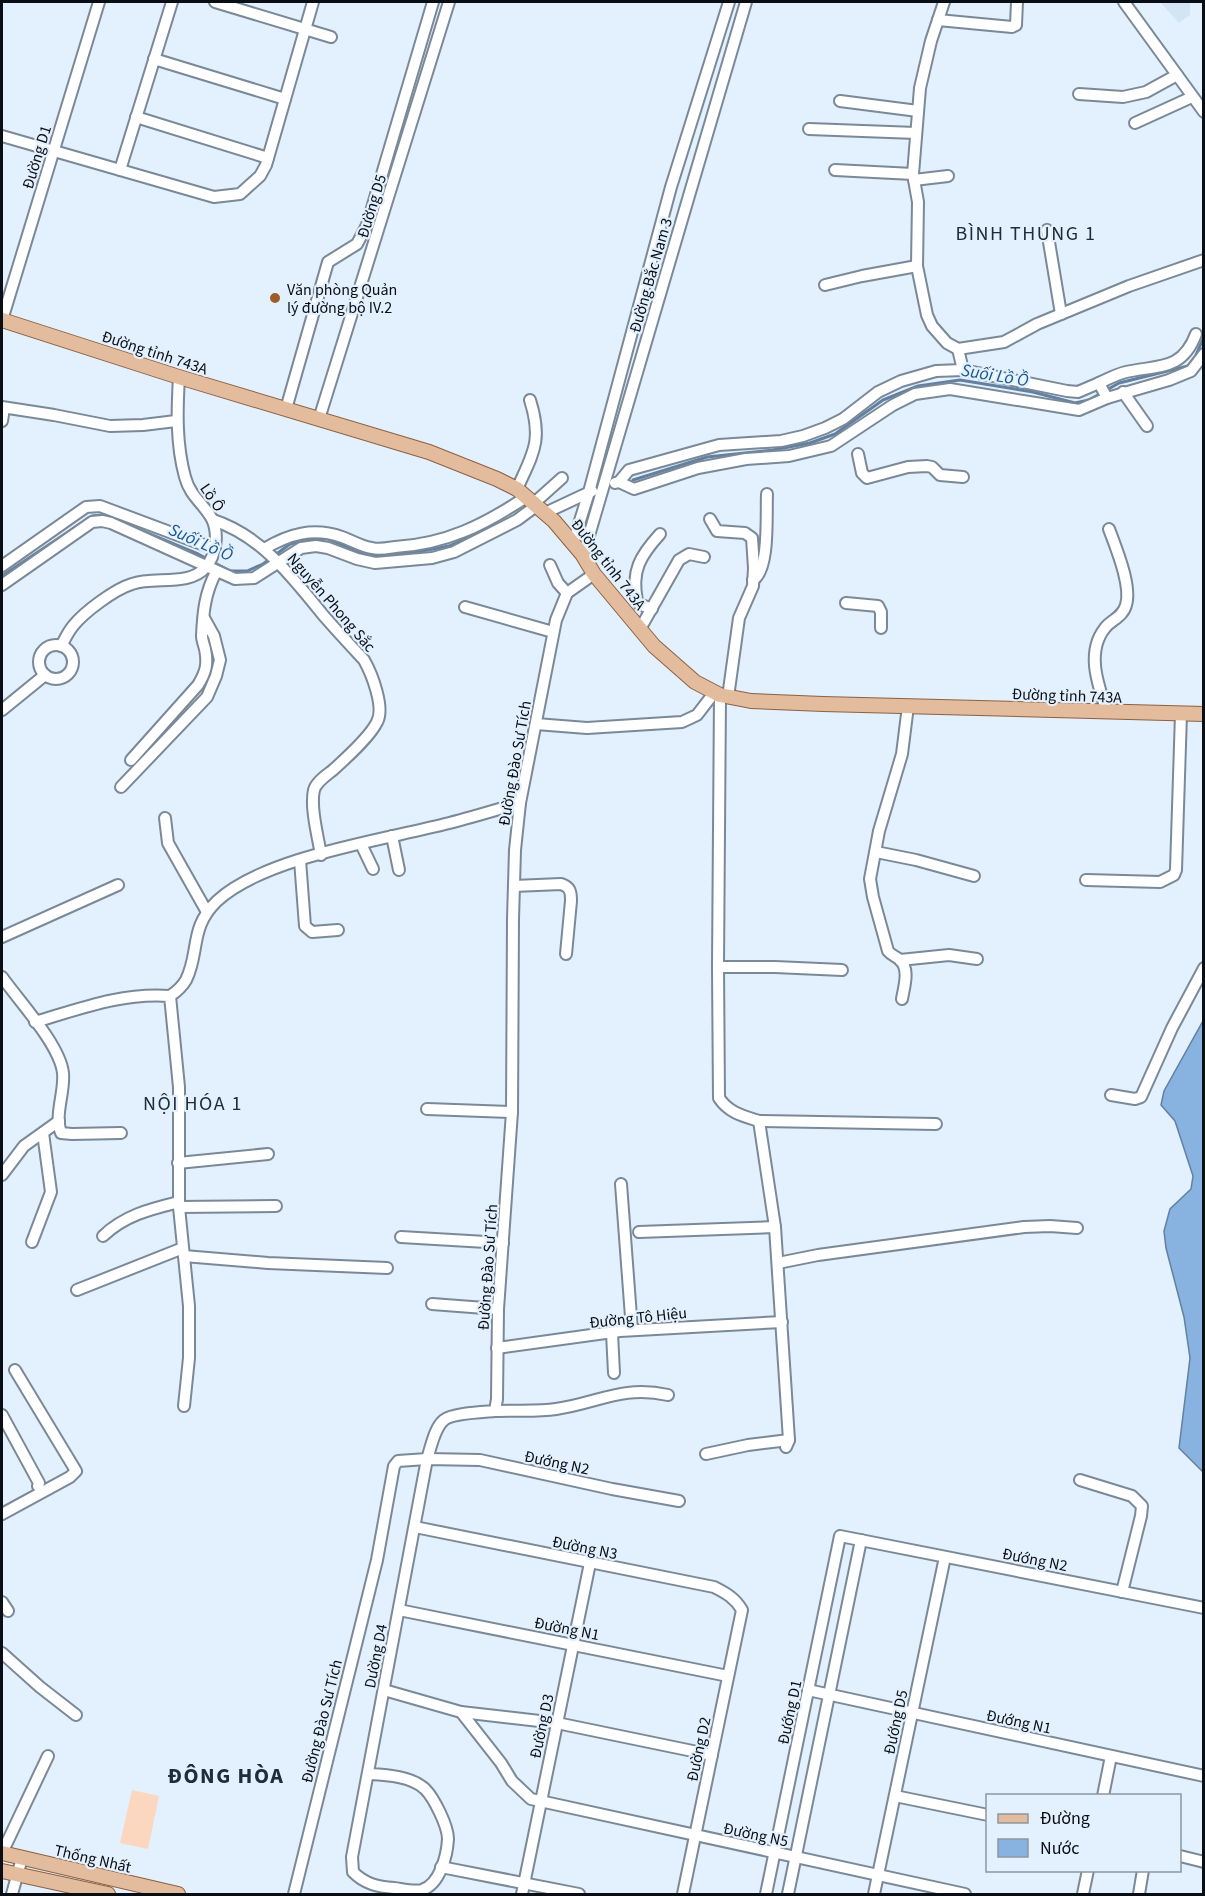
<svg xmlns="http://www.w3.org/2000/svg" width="1205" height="1896" font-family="'Source Sans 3',sans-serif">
<rect width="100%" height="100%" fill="#e3f0fd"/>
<!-- built -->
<polygon fill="#d3e4f5" points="1160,2 1190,2 1190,15 1179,23"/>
<!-- green -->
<polygon fill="#fcd7bf" points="132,1790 159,1796 148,1849 120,1843"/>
<!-- water -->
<polygon fill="#88b2df" stroke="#6281a2" stroke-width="1.5" points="1203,1021 1203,1472 1179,1448 1190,1358 1184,1317 1166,1248 1164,1231 1170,1209 1191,1189 1193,1176 1175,1121 1161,1105 1164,1091"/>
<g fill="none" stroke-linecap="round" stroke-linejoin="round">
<!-- stream -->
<g stroke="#6281a2" stroke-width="3">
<polyline points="633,480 707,457 773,450 810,443 835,434 883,400 918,386 960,380 1033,392 1075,403 1089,400 1119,383 1188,366 1195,357 1204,337"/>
<polyline points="116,520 198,554 230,571 247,571 263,564 290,544 308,539 328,539 371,556 411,553 449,546 487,529"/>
<polyline points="2,576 92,516 101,515 110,518"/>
</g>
<defs>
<g id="minor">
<polyline points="215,2 331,37"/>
<polyline points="944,2 931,41 920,88 913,174 918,202 917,266 927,315 932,326 947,343 958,349 1004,342 1037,324 1129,286 1204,260"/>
<polyline points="1124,2 1204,112"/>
<polyline points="938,20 1012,27 1016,25 1017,2"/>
<polyline points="154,59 285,99"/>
<polyline points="1079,94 1123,97 1146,92 1177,75"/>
<polyline points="840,101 918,111"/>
<polyline points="136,117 268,158"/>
<polyline points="1135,123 1192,97"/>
<polyline points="809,129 916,133"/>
<polyline points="2,136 214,197 240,194 260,176 266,165 313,2"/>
<polyline points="120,170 172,2"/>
<polyline points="835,170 913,174"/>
<polyline points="914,180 948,176"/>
<polyline points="1047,230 1061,314"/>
<polyline points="825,285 862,276 917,266"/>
<polyline points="2,320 99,2"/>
<polyline points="958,349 963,370 1067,391 1078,392 1099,383"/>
<polyline points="1123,392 1147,426"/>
<path d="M1107,398L1099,383C1108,379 1117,374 1126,372C1159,365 1182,371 1196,334"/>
<polyline points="2,407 54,415 110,426 143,425 176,421"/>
<polyline points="286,409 328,262 357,244 367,225 433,2"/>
<polyline points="319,419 449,2"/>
<polyline points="2,421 4,408"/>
<polyline points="858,454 862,473 867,478 908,467 927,466 932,467 940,475 963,477"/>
<polyline points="619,482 634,489 698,468 746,459 789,456 831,446 893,405 915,394 950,389 1079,410 1107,398 1169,380 1191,371 1204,354"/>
<polyline points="615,483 619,482 629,470 719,445 781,441 803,436 825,428 843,419 878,392 901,381 936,371 963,370"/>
<path d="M517,489C533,453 543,441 530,400"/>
<polyline points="533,504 562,478"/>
<polyline points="545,513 592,491"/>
<polyline points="710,519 717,531 745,533 752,538 754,568 753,586 739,618 728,697"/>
<path d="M213,520C262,536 292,577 324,616C337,631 351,646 364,660C372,674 385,708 377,722C370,737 345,759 333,770C327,775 316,782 314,790C310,807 318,837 321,855"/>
<polyline points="573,543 589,492 671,187 729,2"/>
<path d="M264,549C289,534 313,527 342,537C351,540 362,547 372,548C379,550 388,548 395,547C446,544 484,525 526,497"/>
<polyline points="583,556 746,2"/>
<polyline points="550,565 558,583 567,593"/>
<polyline points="2,566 86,507 100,506 215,549"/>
<path d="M753,580C770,570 766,514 767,494"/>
<polyline points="2,585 92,522 102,521 111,523 235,579 254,578 301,548 316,546 328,548 357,559 375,563 432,558 454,552 517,520 536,506"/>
<polyline points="846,603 878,606 881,612 881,628"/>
<polyline points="465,607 553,632"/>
<path d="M652,609L639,604L637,601C631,571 640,556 660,534"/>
<polyline points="640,629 679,560 689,554 704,557"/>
<circle cx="56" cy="662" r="17"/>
<path d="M61,646C65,639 68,632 73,626C84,612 115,589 132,584C155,576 189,587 206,567C216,555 219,534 212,519C203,503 190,496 185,477C176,444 177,411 179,377"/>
<path d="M720,695L718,967L719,1098C729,1113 743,1116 759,1121L936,1124"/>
<polyline points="2,710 45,675"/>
<path d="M1107,712C1099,687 1085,653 1105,628C1111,620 1123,617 1126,605C1132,586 1116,548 1109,529"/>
<polyline points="536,724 587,728 682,722 697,715 714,693"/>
<path d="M131,760L198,685C206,672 208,664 205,649C204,645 202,640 202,636C203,612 205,593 216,572"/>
<polyline points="121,787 207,697 216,676 220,660 214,636 204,618"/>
<polyline points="165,818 168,843 207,912"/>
<polyline points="392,836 399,870"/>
<polyline points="361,844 373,869"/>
<polyline points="876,852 916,860 974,876"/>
<polyline points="300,860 305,926 312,932 338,930"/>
<polyline points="1086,880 1160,882 1174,875 1176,870 1181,714"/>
<path d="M514,886L561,884C570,887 571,891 571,901L566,954"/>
<polyline points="2,937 118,885"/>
<polyline points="900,960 949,955 977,959"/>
<polyline points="718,967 775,967 842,970"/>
<path d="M2,977C19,1001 60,1045 63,1073C65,1092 54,1115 61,1133L72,1134L121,1133"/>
<path d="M170,996C176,992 182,987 186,980C200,952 189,928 217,901C264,857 383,840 445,824C470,818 495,810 520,803"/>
<path d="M902,999C904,987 910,969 900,960C896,956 892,956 888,951L873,897L870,879L879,831L902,754L908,706"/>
<path d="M35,1022C79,1009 123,992 170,996L179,1087V1207L189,1306V1358L184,1406"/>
<polyline points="1111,1095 1135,1099 1141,1097 1172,1028 1204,968"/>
<polyline points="427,1109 512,1112"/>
<polyline points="759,1121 775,1227 789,1440 786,1447"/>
<polyline points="178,1163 268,1154"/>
<polyline points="2,1175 24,1146 59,1121"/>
<polyline points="621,1184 632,1330"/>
<polyline points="179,1207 276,1206"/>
<polyline points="639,1232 775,1227"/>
<path d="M103,1236C125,1215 151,1209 179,1202"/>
<polyline points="401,1237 503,1243"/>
<polyline points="32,1242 51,1192 43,1133"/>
<polyline points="184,1256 268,1263 387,1268"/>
<polyline points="778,1263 818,1255 1024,1227 1050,1226 1077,1228"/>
<polyline points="77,1290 183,1248"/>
<polyline points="432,1304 498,1309"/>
<polyline points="612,1333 614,1373"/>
<polyline points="497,1348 620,1331 782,1322"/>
<path d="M495,1411C515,1410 537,1412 556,1409C598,1403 622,1385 668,1395"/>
<polyline points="2,1415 39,1483 38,1486"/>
<polyline points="706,1454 748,1445 789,1440"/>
<polyline points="1080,1480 1132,1496 1142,1506 1141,1516 1122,1592"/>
<polyline points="2,1514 70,1477 76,1471 15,1370"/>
<path d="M415,1527L714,1587C726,1593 735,1598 742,1610L683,1894"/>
<polyline points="2,1602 8,1611"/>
<polyline points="399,1610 728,1676"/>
<polyline points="2,1653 40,1687 76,1715"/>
<polyline points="384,1690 461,1712 501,1763 512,1781 531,1799 965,1894"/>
<polyline points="808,1690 1204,1776"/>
<polyline points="461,1712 557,1723 712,1755"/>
<path d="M368,1774C386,1775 411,1776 425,1789C434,1798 448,1826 448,1839C447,1856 440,1884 422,1890C414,1892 402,1889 394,1888C378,1887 365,1884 353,1872L352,1857L427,1459L480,1460L612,1489L679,1501"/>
<polyline points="895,1796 988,1815"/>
<polyline points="1103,1796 1111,1756"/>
<polyline points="2,1853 48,1756"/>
<polyline points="1180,1856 1204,1862"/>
<polyline points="441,1867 579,1894"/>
<polyline points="12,1894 22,1858"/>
<path d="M294,1894L377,1560L394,1466L398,1461L427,1459C431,1448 434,1428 444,1420C452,1413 484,1412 495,1411L497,1399L498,1309L512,1112L513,919L515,850L520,803L556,620L567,593L594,574"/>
<polyline points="522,1894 590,1563"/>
<polyline points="766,1894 840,1536 1204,1608"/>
<polyline points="788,1894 861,1540"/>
<polyline points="874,1894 945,1557"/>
<polyline points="1083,1894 1088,1870"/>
<polyline points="1139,1894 1143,1870"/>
</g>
<g id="major">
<polyline points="2,320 179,377 429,452 497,479 517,489 554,521 582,554 594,574 654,646 695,682 720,695 751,701 823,704 1204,714"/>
<polyline points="2,1853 178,1894"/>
<polyline points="2,1871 108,1894"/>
</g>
</defs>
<!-- minor casing -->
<use href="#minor" stroke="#7a8998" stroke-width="14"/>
<!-- major casing -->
<use href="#major" stroke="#8b6143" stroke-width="16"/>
<!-- minor -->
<use href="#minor" stroke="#fff" stroke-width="10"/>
<!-- major -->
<use href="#major" stroke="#e3bb9d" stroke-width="14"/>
</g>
<!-- markers -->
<circle fill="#9d5c28" stroke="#e3f0fd" stroke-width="2" cx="275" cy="298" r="6"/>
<g text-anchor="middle" stroke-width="4.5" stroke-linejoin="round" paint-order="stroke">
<!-- street labels -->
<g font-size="16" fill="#090e14" stroke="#e3f0fd">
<text transform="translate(36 157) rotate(-73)" y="6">Đường D1</text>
<text transform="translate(371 206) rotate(-73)" y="6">Đường D5</text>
<text transform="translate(650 275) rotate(-74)" y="6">Đường Bắc Nam 3</text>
<text transform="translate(155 352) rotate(18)" y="6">Đường tỉnh 743A</text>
<text transform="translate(213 497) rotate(56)" y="6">Lồ Ô</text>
<text transform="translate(609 564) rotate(52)" y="6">Đường tỉnh 743A</text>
<text transform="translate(332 602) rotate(49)" y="6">Nguyễn Phong Sắc</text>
<text transform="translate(1067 695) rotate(2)" y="6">Đường tỉnh 743A</text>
<text transform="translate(514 763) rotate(-80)" y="6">Đường Đào Sư Tích</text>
<text transform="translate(487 1267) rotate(-86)" y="6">Đường Đào Sư Tích</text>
<text transform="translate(638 1317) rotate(-6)" y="6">Đường Tô Hiệu</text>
<text transform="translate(557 1462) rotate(12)" y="6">Đướng N2</text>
<text transform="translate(585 1547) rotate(11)" y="6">Đường N3</text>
<text transform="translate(1035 1559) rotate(11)" y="6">Đướng N2</text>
<text transform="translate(567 1628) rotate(11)" y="6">Đường N1</text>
<text transform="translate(375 1656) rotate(-79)" y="6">Dường D4</text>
<text transform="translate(789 1712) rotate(-78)" y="6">Đướng D1</text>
<text transform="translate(321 1721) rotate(-76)" y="6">Đường Đào Sư Tích</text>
<text transform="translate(1019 1721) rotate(12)" y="6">Đướng N1</text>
<text transform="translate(895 1722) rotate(-78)" y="6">Đướng D5</text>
<text transform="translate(541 1726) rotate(-78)" y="6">Đường D3</text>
<text transform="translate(698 1749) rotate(-78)" y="6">Đường D2</text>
<text transform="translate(756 1834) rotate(12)" y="6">Đường N5</text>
<text transform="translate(93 1858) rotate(13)" y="6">Thống Nhất</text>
</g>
<!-- poi labels -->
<g font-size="16" fill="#090e14" stroke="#e3f0fd" text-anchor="start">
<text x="287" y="295">Văn phòng Quản<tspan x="287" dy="18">lý đường bộ IV.2</tspan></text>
</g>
<!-- water labels -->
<g font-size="18" font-style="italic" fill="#19568d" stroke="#e3f0fd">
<text transform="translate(995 375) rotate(9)" y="6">Suối Lồ Ồ</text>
<text transform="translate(201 542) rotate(24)" y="6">Suối Lồ Ồ</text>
</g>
<!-- quarter labels -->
<g font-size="20" letter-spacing="1.5" fill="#202c39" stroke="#e3f0fd">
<text x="1026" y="240">BÌNH THUNG 1</text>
<text x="193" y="1110">NỘI HÓA 1</text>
</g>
<!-- district labels -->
<g font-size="22" font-weight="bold" letter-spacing="1.5" fill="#202c39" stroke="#e3f0fd">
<text x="226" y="1783">ĐÔNG HÒA</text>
</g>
</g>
<!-- border -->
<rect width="1205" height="1896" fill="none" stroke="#090e14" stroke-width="6"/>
<!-- legend -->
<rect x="986" y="1794" width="195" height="78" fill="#e3f0fd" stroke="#8c96a0" stroke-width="1.5"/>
<rect x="998" y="1814" width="30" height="9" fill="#e3bb9d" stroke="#8c96a0" stroke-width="1.5"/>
<text x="1040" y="1824" font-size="18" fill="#090e14">Đường</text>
<rect x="998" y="1839" width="30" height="18" fill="#88b2df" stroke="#8c96a0" stroke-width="1.5"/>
<text x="1040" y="1854" font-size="18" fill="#090e14">Nước</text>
</svg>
